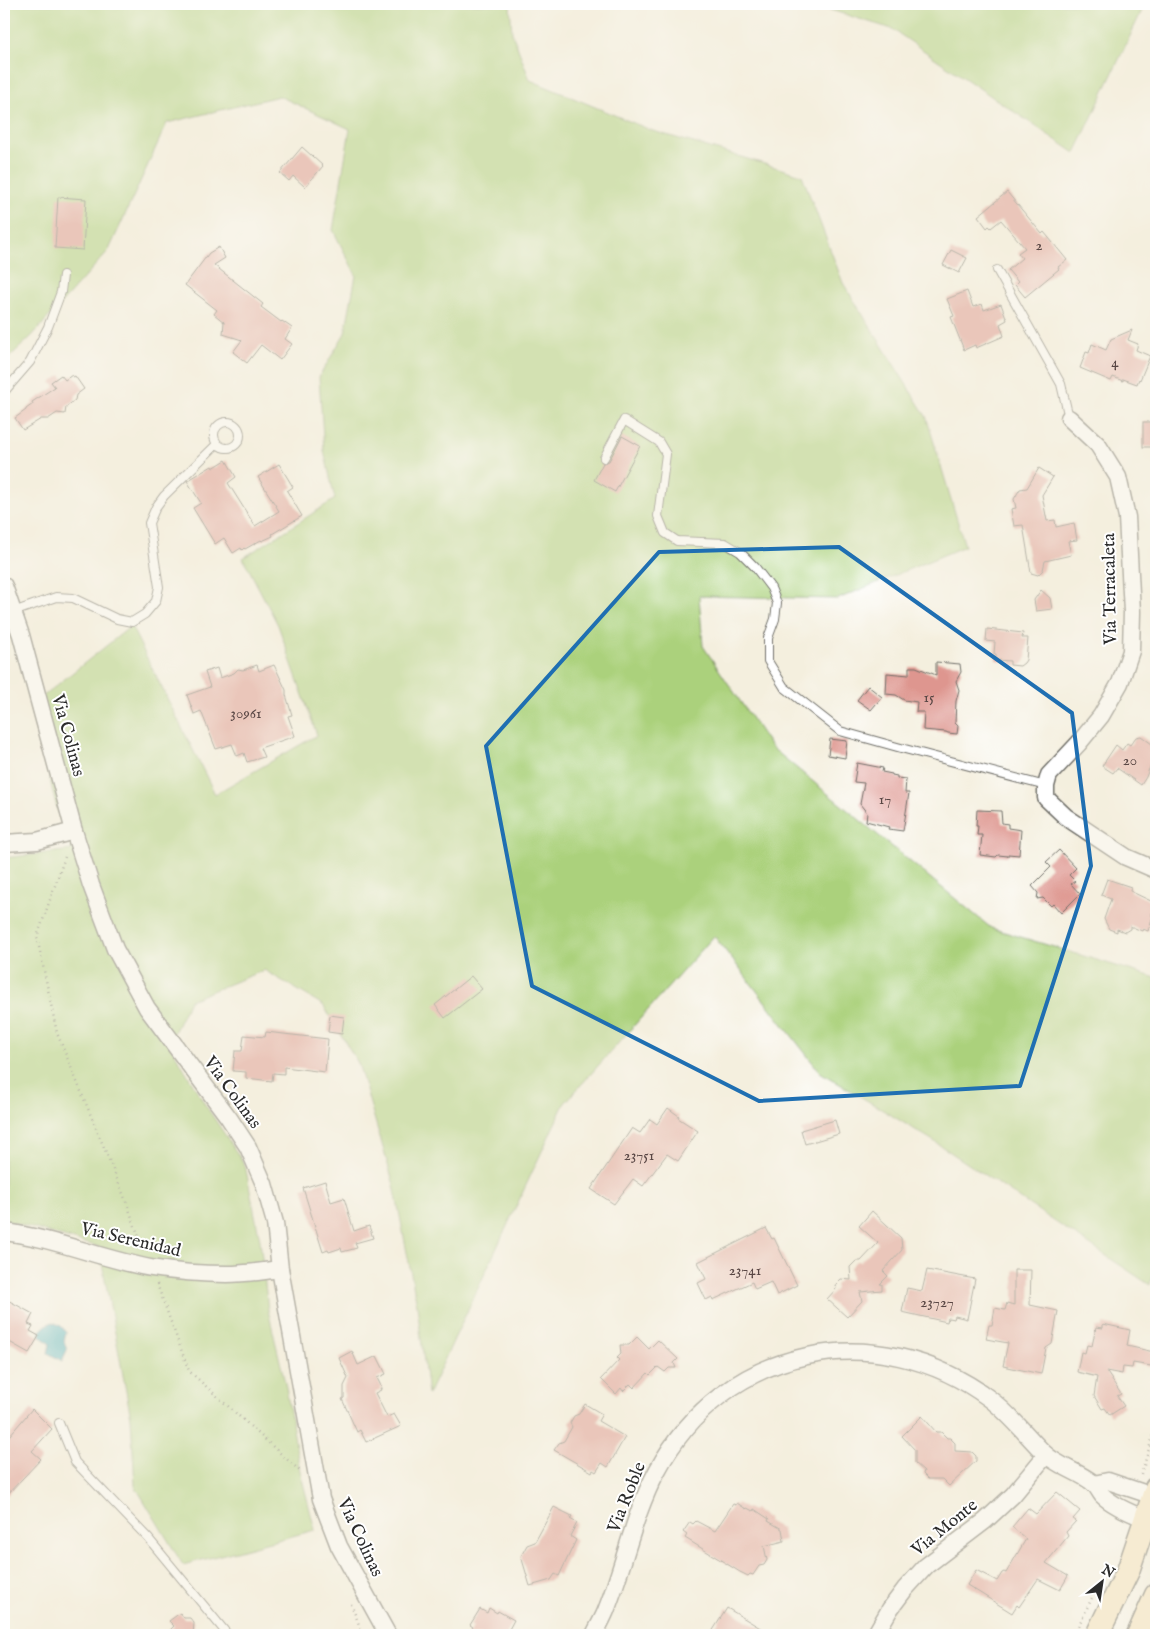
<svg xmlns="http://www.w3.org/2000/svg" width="1160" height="1639" font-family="'IM FELL English',serif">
<rect width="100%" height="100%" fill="#fff"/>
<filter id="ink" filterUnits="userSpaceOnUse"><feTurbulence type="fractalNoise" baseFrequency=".02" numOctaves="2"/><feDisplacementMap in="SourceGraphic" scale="10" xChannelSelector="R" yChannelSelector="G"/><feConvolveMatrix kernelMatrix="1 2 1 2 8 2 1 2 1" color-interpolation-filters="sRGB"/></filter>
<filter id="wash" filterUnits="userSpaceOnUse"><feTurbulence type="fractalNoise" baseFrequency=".0096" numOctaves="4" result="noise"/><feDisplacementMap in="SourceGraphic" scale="20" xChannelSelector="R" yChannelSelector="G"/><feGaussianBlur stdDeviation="1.12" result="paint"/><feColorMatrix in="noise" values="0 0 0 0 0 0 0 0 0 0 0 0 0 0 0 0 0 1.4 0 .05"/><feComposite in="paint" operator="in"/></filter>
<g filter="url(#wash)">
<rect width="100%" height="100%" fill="#f4efde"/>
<!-- green -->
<g fill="#abd17b" stroke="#6b7e53">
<polygon points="4,4 510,4 512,33 530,80 653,131 802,175 843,283 926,416 965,546 838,599 699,596 703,646 771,747 991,928 1156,978 1156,1258 1150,1285 932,1140 820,1072 714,936 564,1104 428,1395 417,1305 394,1185 358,1063 323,1005 264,970 190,1000 169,1043 206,1106 245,1165 260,1240 268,1310 286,1387 300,1471 315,1530 183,1565 135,1486 131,1418 99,1247 4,1220 4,858 72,850 57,809 32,705 131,626 215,794 317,735 278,625 243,558 335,499 324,451 319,377 345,333 356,275 333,230 350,129 279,96 167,123 109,250 31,337 4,362"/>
<polygon points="811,4 1145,4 1075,153 892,29"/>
</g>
<!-- water -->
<path fill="#3eacbc" stroke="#346c74" d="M53,1322L61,1326L66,1332L64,1341L67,1350L62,1361L48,1353L50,1344L40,1336C39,1329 47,1324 53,1322Z"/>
<g id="blocks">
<!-- building -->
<g fill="#de968f">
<polygon points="302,147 323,166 305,187 293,176 289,181 280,173"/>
<polygon points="1007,192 1042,234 1044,232 1067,260 1058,267 1059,269 1025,297 1015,285 1018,282 1008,270 1022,258 1018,253 1025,248 1001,220 991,228 989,226 987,228 978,216"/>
<polygon points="58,197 86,199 83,250 55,248"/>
<polygon points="219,247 225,258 214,265 263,304 261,307 281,322 282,321 292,328 285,339 292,344 280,360 261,345 247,363 233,352 242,340 223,334 224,322 214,314 217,310 185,285 209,253"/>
<polygon points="951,250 967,258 959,273 943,265"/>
<polygon points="967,291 973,307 982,304 984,310 1001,304 1007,320 1000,324 1004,336 976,348 975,345 964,350 951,317 954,316 947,299"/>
<polygon points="1132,330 1128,340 1138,344 1136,350 1150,356 1140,380 1139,379 1137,384 1123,379 1123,381 1113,377 1111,381 1080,368 1086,352 1089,353 1092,344 1106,350 1111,339"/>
<polygon points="61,375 65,380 72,375 73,377 75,376 84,389 76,395 75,400 66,407 65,414 57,413 48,419 41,419 23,430 15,418 26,410 26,409 33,404 32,402 55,387 51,382"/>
<rect x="1143" y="422" width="13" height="25"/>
<polygon points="622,436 640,446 615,492 594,480 603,463 609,461"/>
<polygon points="226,460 236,477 228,483 255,526 279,511 258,477 279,464 293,487 287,491 302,516 272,534 273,536 262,541 261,540 245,549 244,548 242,550 241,548 233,553 224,538 215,544 193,508 201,503 187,481 212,466 213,468"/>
<polygon points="1039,468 1053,477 1042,495 1047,521 1055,520 1056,527 1074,523 1077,540 1068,541 1071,555 1045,561 1043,570 1038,575 1031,573 1023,525 1014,526 1011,509 1016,508 1014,499 1020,489 1027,488"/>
<polygon points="1041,590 1050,598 1052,609 1036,611 1034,600"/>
<polygon points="987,629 1023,633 1022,638 1028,638 1026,660 1024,663 1020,666 1010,665 1010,661 996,660 996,654 994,654 995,642 986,641"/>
<polygon points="936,662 960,664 961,672 956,681 959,690 956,701 955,723 958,726 957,734 948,733 946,732 923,730 924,712 916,712 917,702 904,700 896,695 886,694 887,673 909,675 909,667 916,667 936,675"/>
<polygon points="257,665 259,671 274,665 277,671 286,690 286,695 292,715 288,716 295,736 260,748 264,757 247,762 244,753 237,756 232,744 216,749 201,711 194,714 187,695 210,687 205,672 217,668 220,678 234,673 238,669 243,670"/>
<polygon points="868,686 882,697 871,710 857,700"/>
<polygon points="1141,736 1156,747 1156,758 1149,769 1146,777 1141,785 1117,768 1113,773 1102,766 1116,745 1122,750 1127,743 1130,745 1136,737"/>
<polygon points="830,739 847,741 845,758 828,755"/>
<polygon points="857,763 883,768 882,772 892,774 892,775 897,776 897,778 906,779 905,793 909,793 903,831 888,829 889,827 866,821 867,813 860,804 864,783 854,782"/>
<polygon points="977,810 1001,811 1002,823 1008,824 1008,828 1021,830 1019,855 1008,854 1008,856 998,855 996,857 980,855 982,835 977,835 978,826 976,826"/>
<polygon points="1059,850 1076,868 1069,875 1075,881 1071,884 1080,894 1061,913 1053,904 1051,906 1043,898 1037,899 1038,893 1032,886 1051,867 1046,862"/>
<polygon points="1107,879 1131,887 1130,891 1153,902 1151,915 1153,916 1148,931 1143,929 1142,931 1130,926 1130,929 1125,932 1117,929 1117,932 1109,929 1104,919 1111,899 1101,895"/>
<polygon points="471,976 482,989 445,1018 435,1005"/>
<polygon points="330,1015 344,1017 342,1034 328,1032"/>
<polygon points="266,1032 328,1039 325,1072 284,1067 284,1074 273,1073 272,1081 246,1078 246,1072 233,1071 235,1051 242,1051 244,1035 265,1037"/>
<polygon points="668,1108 679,1116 678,1118 698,1131 678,1161 667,1154 643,1186 633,1179 614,1204 591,1189 632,1128 640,1133 650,1119 657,1124"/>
<polygon points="835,1120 839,1134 805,1144 801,1130"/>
<polygon points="325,1181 331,1202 344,1198 354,1231 369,1226 373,1238 355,1243 357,1248 342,1252 341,1248 329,1252 328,1250 323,1252 303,1188"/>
<polygon points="872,1211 901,1238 902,1250 883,1271 888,1276 880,1284 882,1284 882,1290 860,1292 862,1301 847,1317 827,1299 836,1289 835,1285 841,1279 851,1280 850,1267 856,1261 861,1261 878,1243 859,1226"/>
<polygon points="766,1228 772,1239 774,1238 797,1285 777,1295 771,1282 755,1289 752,1282 713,1300 712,1297 706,1300 698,1283 706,1279 698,1262"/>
<polygon points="927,1270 975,1279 967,1319 955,1316 954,1319 948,1318 947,1322 902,1312 907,1288 922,1291"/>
<polygon points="1014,1270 1031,1270 1030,1305 1058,1311 1052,1344 1046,1348 1041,1374 1003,1366 1008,1343 986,1339 989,1325 992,1325 995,1308 1005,1310 1007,1303 1014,1305"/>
<polygon points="4,1298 33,1314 28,1324 33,1326 30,1331 39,1336 29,1353 4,1339"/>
<polygon points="1103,1324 1130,1330 1127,1346 1154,1352 1151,1366 1133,1363 1132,1368 1123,1367 1122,1374 1106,1371 1121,1394 1117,1396 1124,1406 1110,1415 1105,1408 1102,1409 1094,1396 1097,1377 1077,1372 1081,1352 1085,1353 1087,1345 1092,1346 1096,1327 1103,1328"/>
<polygon points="637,1337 649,1349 658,1340 678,1359 674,1363 676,1368 669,1368 665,1372 658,1367 650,1375 648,1373 634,1388 630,1384 623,1391 621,1388 616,1394 601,1379 619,1360 617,1358 621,1354 620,1345 629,1345"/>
<polygon points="352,1351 358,1365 377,1356 386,1374 377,1378 382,1388 380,1388 381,1390 375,1393 387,1417 394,1414 401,1426 366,1442 360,1430 357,1432 342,1399 344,1398 344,1386 348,1378 339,1358"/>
<polygon points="585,1404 602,1414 598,1421 625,1437 608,1467 602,1463 596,1472 593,1470 592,1472 554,1450 559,1443 564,1441 572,1427 570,1423 574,1416 579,1414"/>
<polygon points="32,1409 52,1429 32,1451 41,1459 4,1498 4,1442"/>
<polygon points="922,1416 936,1432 941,1432 947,1438 950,1438 955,1443 955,1451 972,1452 976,1456 976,1461 949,1486 942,1479 928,1479 923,1474 924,1471 915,1463 915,1450 902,1436"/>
<polygon points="1057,1492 1080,1511 1073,1519 1076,1521 1066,1532 1068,1536 1046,1563 1068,1576 1060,1590 1038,1579 1019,1607 1017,1605 1012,1613 967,1585 976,1570 997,1581 1002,1573 1004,1572 1006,1573 1026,1539 1012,1527 1028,1508 1036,1514"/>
<polygon points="737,1503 746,1509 747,1508 753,1511 754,1509 769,1519 768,1521 782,1529 784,1541 764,1546 767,1560 764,1565 759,1566 753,1575 750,1574 748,1576 740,1572 685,1538 687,1535 683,1532 690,1522 693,1524 696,1521 715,1531 733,1504 736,1505"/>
<polygon points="554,1507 572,1516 570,1519 577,1523 570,1536 576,1540 559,1576 555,1574 551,1580 530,1586 521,1556 527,1545 535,1542"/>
<polygon points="489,1608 497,1613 498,1611 514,1620 506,1635 468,1635 473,1627 470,1625 480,1609 487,1613"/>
<polygon points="727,1608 772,1635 710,1635"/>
<polygon points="180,1613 184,1618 190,1618 194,1623 193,1635 165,1635 174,1626 169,1621"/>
</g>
</g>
</g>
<g filter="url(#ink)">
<use href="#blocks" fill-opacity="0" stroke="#71706a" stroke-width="1"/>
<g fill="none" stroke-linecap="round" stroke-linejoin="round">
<defs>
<g id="service">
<polyline points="997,270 1061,384 1069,418"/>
<polyline points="4,392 30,362 48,327 61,292 63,275"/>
<circle cx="227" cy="435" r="13"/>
<polyline points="604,458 624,420 659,442 666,454 658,516 665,533 677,541 725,543 740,552 755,567 771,588 777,603 775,619 768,638 768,661 784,687 840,731 901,748 1046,786"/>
<polyline points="13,612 56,597 73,598 117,619 132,622 145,614 156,601 159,587 149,523 156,507 164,496 217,444"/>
<polyline points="59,1423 75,1462 148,1538 228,1635"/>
</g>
<g id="minor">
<polyline points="1069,418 1098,445 1118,477 1127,517 1132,612 1131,651 1120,683 1101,716 1079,743 1049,775 1046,786 1046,798 1066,817 1126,857 1156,870"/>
<polyline points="4,586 21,635 74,831 91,885 115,949 147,1008 229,1118 248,1147 264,1184 275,1223 280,1269 321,1499 339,1546 388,1635"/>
<polyline points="4,843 37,841 74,831"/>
<path d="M4,1232C55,1238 101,1259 151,1268C176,1272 202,1274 227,1274C245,1274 263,1271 280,1269"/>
<polyline points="1094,1484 1108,1481 1153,1496"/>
<path d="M594,1635C598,1626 604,1617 607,1608C625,1562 634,1514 657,1471C724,1345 877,1315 990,1399C1010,1414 1026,1435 1044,1453C1057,1466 1078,1471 1093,1483C1097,1486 1099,1491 1102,1495C1112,1505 1133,1514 1146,1519"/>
<polyline points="875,1635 890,1609 905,1589 926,1566 985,1521 1013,1495 1046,1455"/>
</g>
<g id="secondary">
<polyline points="1097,1635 1128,1571 1156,1488"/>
<polyline points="1138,1635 1156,1595"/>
</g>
</defs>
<!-- service casing -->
<use href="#service" stroke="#71706a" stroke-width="10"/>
<!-- minor casing -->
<use href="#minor" stroke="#71706a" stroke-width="19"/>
<!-- secondary casing -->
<use href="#secondary" stroke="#71706a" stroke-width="25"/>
<!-- path -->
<g stroke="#71706a" stroke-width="2.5" stroke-dasharray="1 4" stroke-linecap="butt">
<polyline points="65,857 37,937 57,1033 126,1201 144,1251"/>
<polyline points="157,1284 189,1371 300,1471"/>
<polyline points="1141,1475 1152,1439 1156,1416"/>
<polyline points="351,1604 363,1635"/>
<polyline points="1074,1635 1094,1594"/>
</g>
<!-- service -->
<use href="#service" stroke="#fff" stroke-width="8"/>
<!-- minor -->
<use href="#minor" stroke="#fff" stroke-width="16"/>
<!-- secondary -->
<use href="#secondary" stroke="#f9e7c3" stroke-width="22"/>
</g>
</g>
<!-- marked area -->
<path d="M0 0H1160V1639H0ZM839,547L1072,713L1091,866L1020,1086L759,1101L532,986L486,746L659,552Z" fill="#f4efde" fill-opacity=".55" fill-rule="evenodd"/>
<path fill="none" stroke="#1f6fb2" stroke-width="4" stroke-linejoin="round" d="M839,547L1072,713L1091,866L1020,1086L759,1101L532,986L486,746L659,552Z"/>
<g text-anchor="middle" stroke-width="4" stroke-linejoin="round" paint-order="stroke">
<!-- number labels -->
<g font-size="15" fill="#584644">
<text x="1039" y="250">2</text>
<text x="1115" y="367">4</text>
<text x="929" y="702">15</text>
<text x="246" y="718">30961</text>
<text x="1130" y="765">20</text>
<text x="885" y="804">17</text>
<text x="639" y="1160">23751</text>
<text x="745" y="1275">23741</text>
<text x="937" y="1307">23727</text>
</g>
<!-- street labels -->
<g font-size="18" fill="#2b2b2b" stroke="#fff">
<text transform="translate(1109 589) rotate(-91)" y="6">Via Terracaleta</text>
<text transform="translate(69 735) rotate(75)" y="6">Via Colinas</text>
<text transform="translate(233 1092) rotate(54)" y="6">Via Colinas</text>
<text transform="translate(131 1239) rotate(13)" y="6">Via Serenidad</text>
<text transform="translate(626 1497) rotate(-68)" y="6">Via Roble</text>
<text transform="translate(944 1527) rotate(-39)" y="6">Via Monte</text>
<text transform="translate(361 1537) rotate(65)" y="6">Via Colinas</text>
</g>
</g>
<!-- margin -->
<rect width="1160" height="1639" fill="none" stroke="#fff" stroke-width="20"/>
<!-- north arrow -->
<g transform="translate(1102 1582) rotate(30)" stroke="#ffffff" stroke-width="4" paint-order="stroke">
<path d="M0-4L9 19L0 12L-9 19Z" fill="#2b2b2b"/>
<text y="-8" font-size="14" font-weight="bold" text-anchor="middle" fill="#2b2b2b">N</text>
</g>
</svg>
